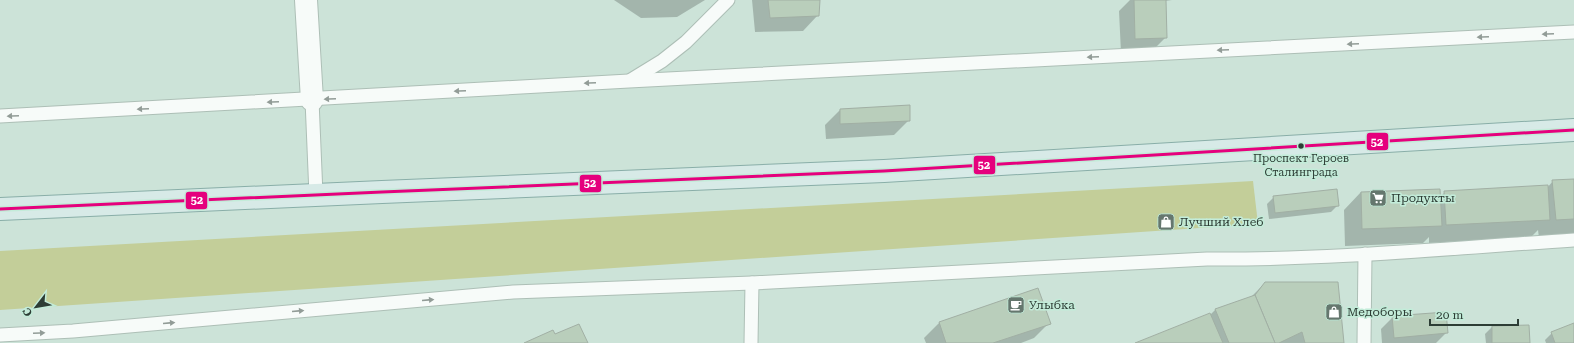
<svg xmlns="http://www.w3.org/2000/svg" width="1574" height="343" font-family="'Roboto Serif',serif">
<rect width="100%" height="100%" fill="#cce3d8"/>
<!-- green -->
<polygon fill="#c3ce99" points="1253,181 1258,224 0,310 0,251"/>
<!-- shadow -->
<g fill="#0003">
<polygon points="614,0 705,0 677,17 641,18"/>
<polygon points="752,0 819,0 818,15 803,31 755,32"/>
<polygon points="1130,0 1172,0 1165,1 1166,37 1151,52 1121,53 1119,11"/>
<polygon points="840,110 909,120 894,135 826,139 825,125"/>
<polygon points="1574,180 1574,235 1539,238 1538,230 1531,237 1429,243 1429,237 1423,243 1345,246 1344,210 1361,192 1440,197 1445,192 1547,188 1553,181"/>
<polygon points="1274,197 1338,205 1331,212 1269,219 1267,204"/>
<polygon points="1265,283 1343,343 1138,343 1210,315 1215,310 1250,298"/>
<polygon points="1393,317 1446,333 1436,343 1382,343 1381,329"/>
<polygon points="939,323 1049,323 1034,338 1021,343 926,343 924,338"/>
<polygon points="1574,324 1574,343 1546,343 1545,340 1552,333"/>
<polygon points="1492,327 1529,343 1486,343 1485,334"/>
</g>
<!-- building -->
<g fill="#b9cebb" stroke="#a1afa4">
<polygon points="768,0 820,0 819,16 770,18"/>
<polygon points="1134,0 1166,0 1167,38 1135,39"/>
<polygon points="910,105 910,121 840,124 840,109"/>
<polygon points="1574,179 1574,219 1556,220 1552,180"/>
<polygon points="1548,185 1550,220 1446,225 1444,191"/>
<polygon points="1337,189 1339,206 1275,213 1273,196"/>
<polygon points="1440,189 1442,226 1362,229 1361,192"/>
<polygon points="1265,282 1338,282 1344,343 1305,343 1302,332 1279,343 1275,343 1255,295"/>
<polygon points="1038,288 1051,324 993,343 946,343 939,322"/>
<polygon points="1255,295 1275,343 1229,343 1215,309"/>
<polygon points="1446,312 1448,333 1394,338 1392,316"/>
<polygon points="1210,313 1223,343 1135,343"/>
<polygon points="1574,323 1574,343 1555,343 1551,332"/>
<polygon points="579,324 588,343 524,343 553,330 555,334"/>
<polygon points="1529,325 1530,343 1492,343 1492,326"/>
</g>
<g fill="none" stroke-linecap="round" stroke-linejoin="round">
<defs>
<g id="service">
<polyline points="631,80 662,61 686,42 728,0"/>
<polyline points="312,100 316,195"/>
<polyline points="0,116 629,81 1574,32"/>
<path d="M0,335L73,331L513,292L752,283L1207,259C1329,260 1452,248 1574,240"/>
<polyline points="751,343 752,283"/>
<polyline points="1364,343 1365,254"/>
</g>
<polyline id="minor" points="306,0 312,100"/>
<polyline id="primary" points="0,209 382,192 884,171 1574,130"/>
</defs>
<!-- service casing -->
<use href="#service" stroke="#adbfb6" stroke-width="15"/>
<!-- minor casing -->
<use href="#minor" stroke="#adbfb6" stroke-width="24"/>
<!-- primary casing -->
<use href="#primary" stroke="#89aea8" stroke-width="24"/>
<!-- service -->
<use href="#service" stroke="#f7fbf9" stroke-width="13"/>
<!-- minor -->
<use href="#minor" stroke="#f7fbf9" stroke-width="22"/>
<!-- primary -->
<use href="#primary" stroke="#d7eae7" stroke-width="22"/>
<defs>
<polyline id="bus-1" points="0,209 382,192 884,171 1574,130"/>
</defs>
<!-- bus-1 casing -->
<use href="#bus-1" stroke="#c3ecd9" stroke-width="6"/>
<!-- bus-1 -->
<use href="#bus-1" stroke="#e5007d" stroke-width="3"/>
</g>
<!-- one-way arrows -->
<defs><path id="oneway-solid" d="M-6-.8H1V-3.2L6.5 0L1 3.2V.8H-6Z"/></defs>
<g fill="#929c97">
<use href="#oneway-solid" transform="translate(1548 34) rotate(177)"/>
<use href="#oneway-solid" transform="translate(1483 37) rotate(177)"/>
<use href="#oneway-solid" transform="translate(1353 44) rotate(177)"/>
<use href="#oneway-solid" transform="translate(1223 50) rotate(177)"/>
<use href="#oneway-solid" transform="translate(1093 57) rotate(177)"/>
<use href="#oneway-solid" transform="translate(590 83) rotate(177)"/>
<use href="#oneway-solid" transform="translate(460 91) rotate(177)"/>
<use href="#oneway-solid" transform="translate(330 99) rotate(177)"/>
<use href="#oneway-solid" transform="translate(273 102) rotate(177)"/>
<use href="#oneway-solid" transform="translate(143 109) rotate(177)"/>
<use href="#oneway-solid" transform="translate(13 116) rotate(177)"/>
<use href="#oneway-solid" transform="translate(428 300) rotate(-5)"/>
<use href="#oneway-solid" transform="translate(298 311) rotate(-5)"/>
<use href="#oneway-solid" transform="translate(169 323) rotate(-5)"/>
<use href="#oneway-solid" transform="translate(39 333) rotate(-3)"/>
</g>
<!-- icons -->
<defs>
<symbol id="supermarket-square" viewBox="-11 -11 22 22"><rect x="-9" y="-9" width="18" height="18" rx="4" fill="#65776e" stroke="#c3ecd9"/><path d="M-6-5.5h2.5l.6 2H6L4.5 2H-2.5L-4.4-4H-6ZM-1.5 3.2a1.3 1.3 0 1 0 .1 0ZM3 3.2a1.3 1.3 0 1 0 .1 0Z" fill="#fff"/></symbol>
<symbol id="shop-square" viewBox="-11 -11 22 22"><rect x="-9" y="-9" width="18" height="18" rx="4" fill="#65776e" stroke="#c3ecd9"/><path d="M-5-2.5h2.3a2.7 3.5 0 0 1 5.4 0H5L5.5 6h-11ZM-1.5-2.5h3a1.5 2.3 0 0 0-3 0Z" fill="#fff"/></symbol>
<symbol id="cafe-square" viewBox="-11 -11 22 22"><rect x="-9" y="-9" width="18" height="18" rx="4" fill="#65776e" stroke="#c3ecd9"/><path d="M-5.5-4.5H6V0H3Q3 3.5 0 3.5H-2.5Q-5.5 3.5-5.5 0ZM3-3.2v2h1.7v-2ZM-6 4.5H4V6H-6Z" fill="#fff"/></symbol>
</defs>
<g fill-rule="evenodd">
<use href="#supermarket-square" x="1368" y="188" width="20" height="20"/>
<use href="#shop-square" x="1156" y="212" width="20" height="20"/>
<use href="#cafe-square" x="1006" y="295" width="20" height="20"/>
<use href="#shop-square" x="1324" y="302" width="20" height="20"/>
</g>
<!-- markers -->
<circle fill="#2d3d35" stroke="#c3ecd9" stroke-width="1.5" cx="1301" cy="146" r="3.5"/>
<g text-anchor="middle" stroke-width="3" stroke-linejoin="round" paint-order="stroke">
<!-- bus labels -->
<g font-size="11" fill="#2d3d35" stroke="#c3ecd9">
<text x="1301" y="162">Проспект Героев<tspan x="1301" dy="14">Сталинграда</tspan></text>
</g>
<!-- poi labels -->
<g font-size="12" fill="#2d3d35" stroke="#c3ecd9" text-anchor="start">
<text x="1391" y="202">Продукты</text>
<text x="1179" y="226">Лучший Хлеб</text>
<text x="1029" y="309">Улыбка</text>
<text x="1347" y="316">Медоборы</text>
</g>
</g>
<g stroke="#c3ecd9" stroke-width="1.5">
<rect x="1366" y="132" width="23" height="19" rx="4" fill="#e5007d"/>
<rect x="973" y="155" width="23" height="20" rx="4" fill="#e5007d"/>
<rect x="579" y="174" width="23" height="19" rx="4" fill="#e5007d"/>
<rect x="185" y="191" width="23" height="19" rx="4" fill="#e5007d"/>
</g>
<g font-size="11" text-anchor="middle" font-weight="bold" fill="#fff">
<text x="1377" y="146">52</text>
<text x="984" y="169">52</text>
<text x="590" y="187">52</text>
<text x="197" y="204">52</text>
</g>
<!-- north arrow -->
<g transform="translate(36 307) rotate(239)" stroke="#c3ecd9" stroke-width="3" paint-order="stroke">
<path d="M0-3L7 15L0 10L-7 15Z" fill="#2d3d35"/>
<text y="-6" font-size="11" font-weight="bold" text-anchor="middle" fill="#2d3d35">С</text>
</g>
<!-- scale -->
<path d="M1430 319v6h88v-6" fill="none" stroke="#2d3d35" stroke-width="2"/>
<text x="1436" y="319" font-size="12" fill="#2d3d35" stroke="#c3ecd9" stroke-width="3" paint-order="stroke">20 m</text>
</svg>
